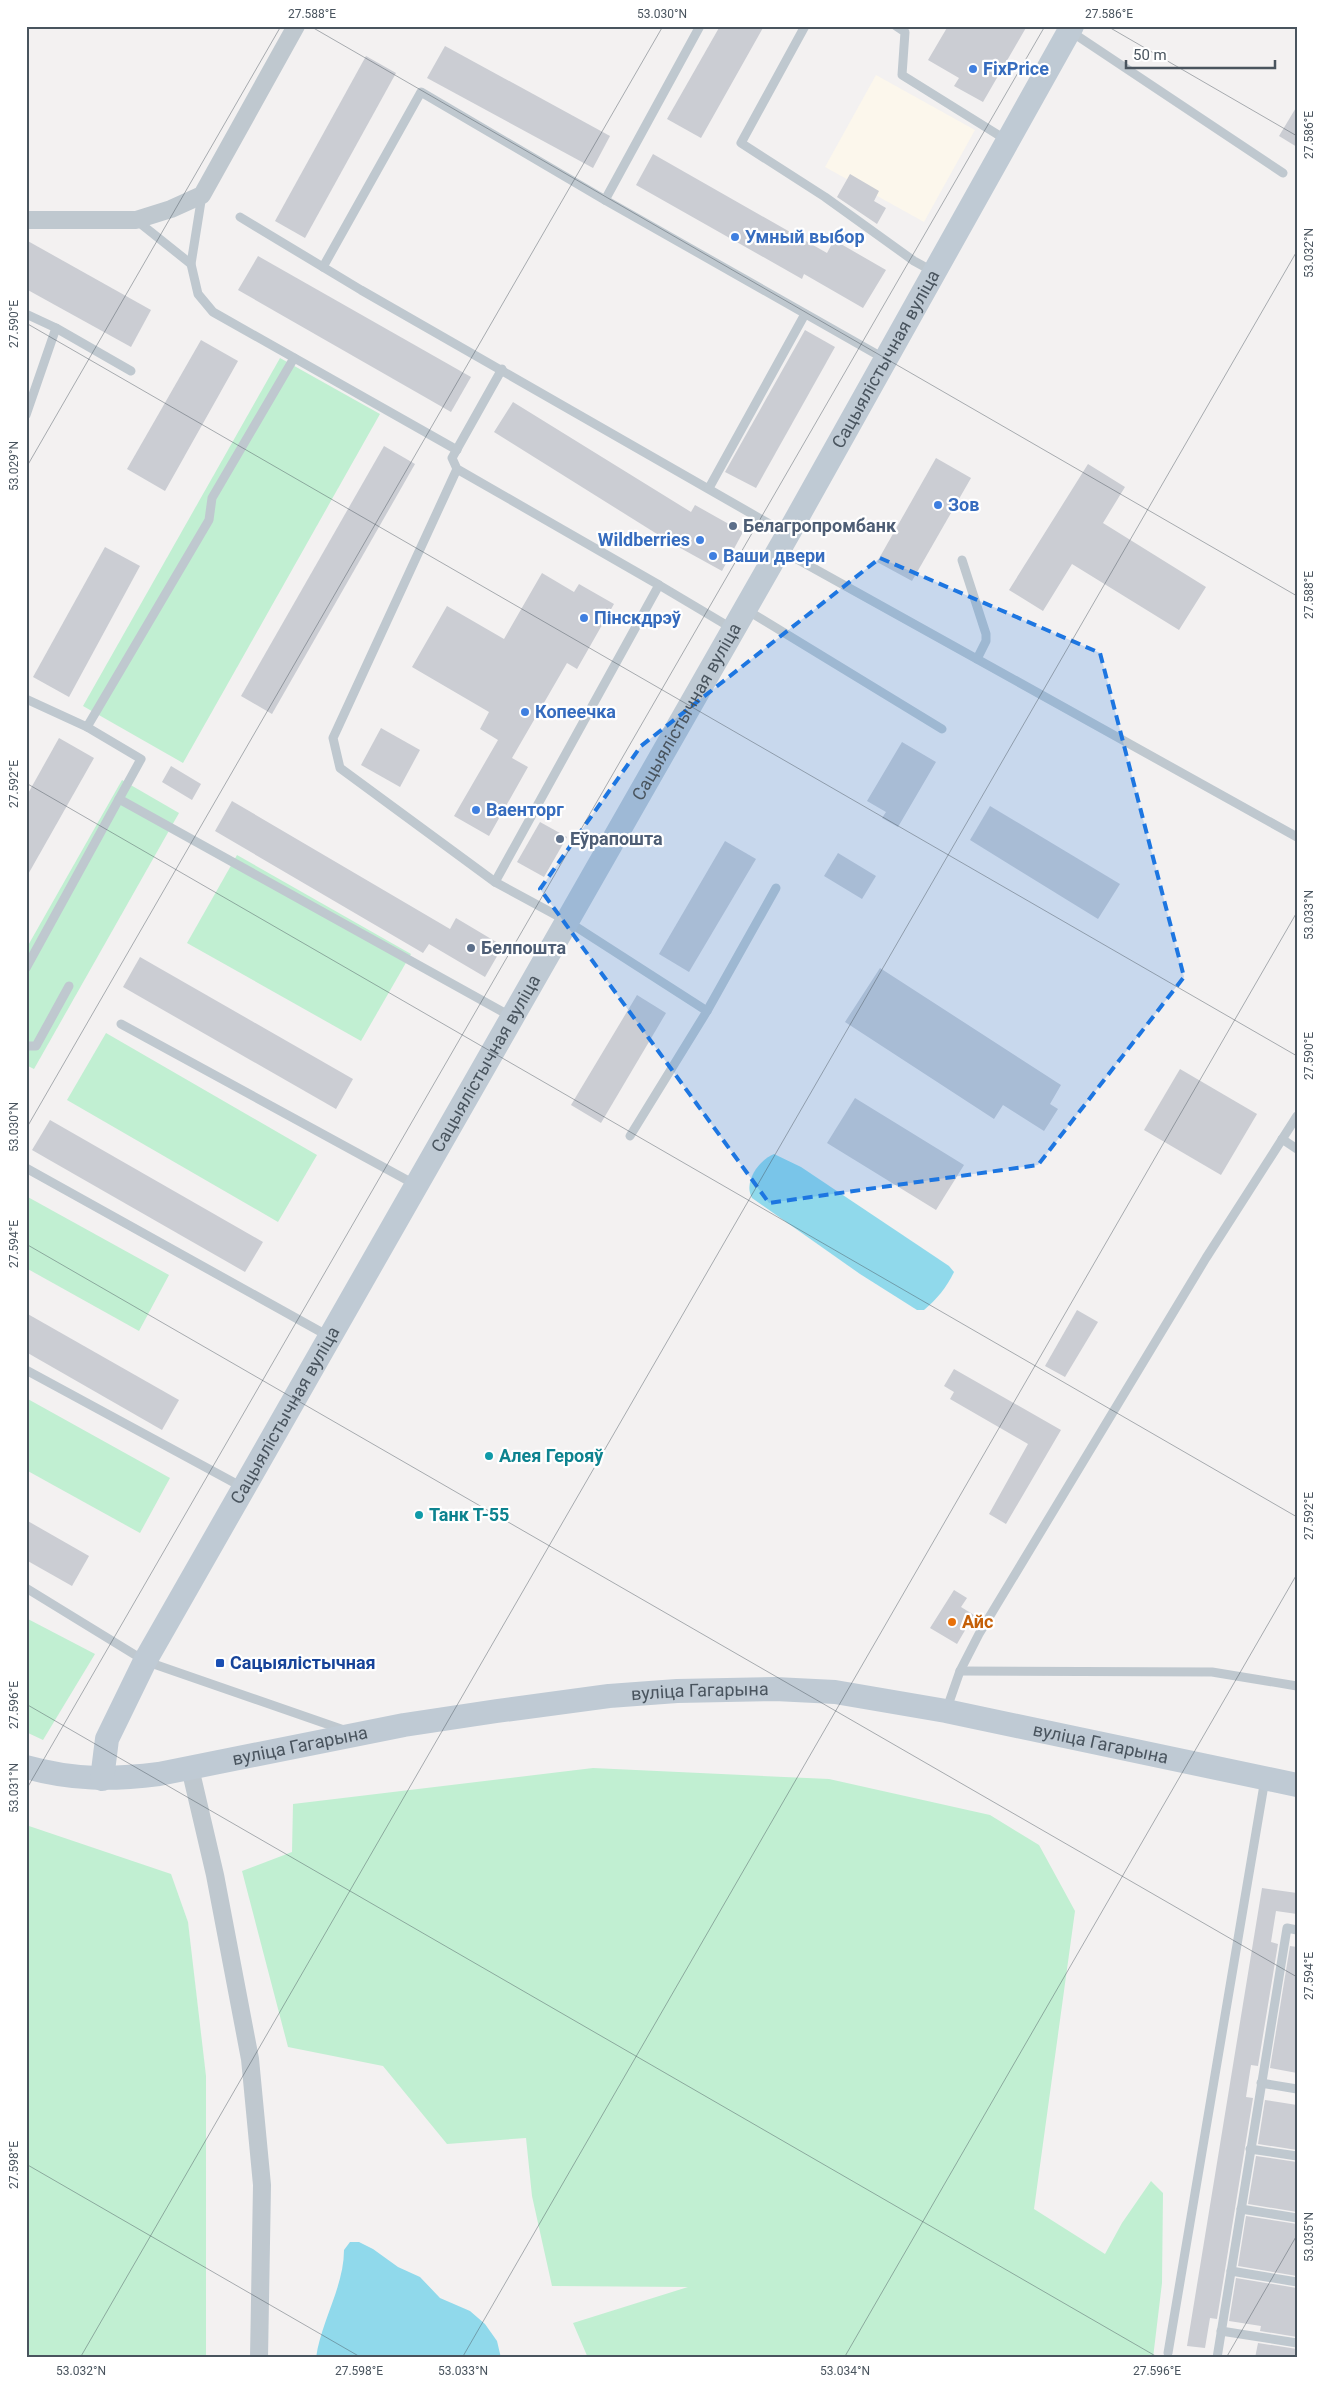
<svg xmlns="http://www.w3.org/2000/svg" width="1323" height="2384" font-family="Roboto,sans-serif">
<rect width="100%" height="100%" fill="#f3f1f1"/>
<!-- commercial -->
<polygon fill="#fcf7ec" points="876,75 975,130 924,222 825,167"/>
<!-- green -->
<g fill="#c1efd2">
<polygon points="280,358 380,414 183,763 83,706"/>
<polygon points="122,780 179,813 34,1069 26,1065 26,949"/>
<polygon points="237,855 411,954 361,1041 187,943"/>
<polygon points="106,1033 317,1155 278,1222 67,1100"/>
<polygon points="26,1196 169,1275 139,1331 26,1268"/>
<polygon points="26,1398 170,1478 140,1533 26,1470"/>
<polygon points="26,1618 95,1654 43,1740 26,1732"/>
<polygon points="593,1768 829,1779 990,1815 1039,1845 1075,1911 1034,2209 1105,2254 1122,2223 1151,2181 1163,2193 1162,2283 1153,2358 588,2358 573,2323 688,2287 552,2286 532,2196 526,2138 447,2144 383,2066 288,2047 242,1871 292,1852 293,1804"/>
<polygon points="26,1825 171,1874 188,1922 206,2076 206,2358 26,2358"/>
</g>
<!-- water -->
<g fill="#90d9eb">
<path d="M774,1154L801,1167L949,1266L954,1272C947,1287 936,1300 924,1310H917L860,1274L752,1198C743,1182 759,1160 774,1154Z"/>
<path d="M350,2242H359L373,2249L398,2267L420,2277L440,2298L470,2311L485,2324L497,2341L501,2358H316C321,2321 344,2287 344,2250Z"/>
</g>
<!-- building -->
<g fill="#cbcdd3">
<polygon points="720,26 764,26 701,138 667,119"/>
<polygon points="948,26 1027,26 983,102 954,86 959,78 928,60"/>
<polygon points="445,46 610,136 593,168 427,78"/>
<polygon points="366,56 396,73 305,238 275,221"/>
<polygon points="1297,106 1297,147 1279,136"/>
<polygon points="653,154 827,253 834,240 886,270 863,308 804,274 802,279 636,185"/>
<polygon points="850,174 879,191 874,201 886,208 877,224 837,197"/>
<polygon points="26,240 151,310 131,347 26,289"/>
<polygon points="258,256 471,377 451,412 238,290"/>
<polygon points="805,330 835,347 756,488 725,472"/>
<polygon points="201,340 238,361 165,491 127,469"/>
<polygon points="513,402 691,512 695,505 743,532 722,571 673,544 494,432"/>
<polygon points="384,446 415,464 272,714 241,696"/>
<polygon points="936,458 971,478 912,581 877,562"/>
<polygon points="1088,464 1125,487 1103,523 1206,587 1179,630 1072,564 1043,611 1009,590"/>
<polygon points="105,547 140,566 69,697 33,677"/>
<polygon points="542,573 574,592 579,584 614,604 577,669 567,663 512,758 528,767 489,836 454,816 498,740 480,729 489,712 412,667 447,606 504,639"/>
<polygon points="381,728 420,750 400,787 361,765"/>
<polygon points="59,738 94,758 26,878 26,797"/>
<polygon points="902,742 936,762 898,827 882,818 886,812 867,801"/>
<polygon points="171,766 201,784 192,800 162,782"/>
<polygon points="232,801 450,929 456,918 503,946 485,977 429,944 423,953 215,831"/>
<polygon points="990,806 1120,884 1098,919 970,840"/>
<polygon points="540,822 567,837 544,877 517,862"/>
<polygon points="725,841 756,859 689,972 659,954"/>
<polygon points="838,853 876,876 862,899 824,876"/>
<polygon points="140,957 353,1079 336,1109 123,987"/>
<polygon points="880,968 1061,1085 1050,1104 1058,1109 1044,1131 1003,1105 994,1119 845,1022"/>
<polygon points="637,995 666,1013 601,1123 571,1105"/>
<polygon points="1180,1069 1257,1114 1221,1175 1144,1130"/>
<polygon points="855,1098 964,1165 936,1210 827,1143"/>
<polygon points="50,1120 263,1242 245,1272 32,1150"/>
<polygon points="1077,1310 1098,1322 1065,1377 1045,1366"/>
<polygon points="26,1313 179,1400 162,1430 26,1352"/>
<polygon points="954,1369 1061,1430 1006,1524 989,1514 1028,1444 950,1399 954,1392 944,1386"/>
<polygon points="26,1520 89,1556 72,1586 26,1560"/>
<polygon points="954,1590 967,1598 961,1607 974,1615 957,1644 930,1628"/>
<polygon points="1262,1888 1297,1893 1297,1914 1276,1911 1271,1942 1278,1944 1258,2066 1251,2065 1246,2097 1253,2098 1217,2319 1210,2318 1205,2348 1187,2346"/>
<polygon points="1290,1946 1297,1947 1297,2073 1270,2068"/>
<polygon points="1265,2100 1297,2105 1297,2150 1258,2144"/>
<polygon points="1256,2156 1297,2162 1297,2212 1248,2204"/>
<polygon points="1246,2216 1297,2224 1297,2276 1238,2266"/>
<polygon points="1236,2278 1297,2288 1297,2337 1260,2331 1261,2326 1229,2321"/>
<polygon points="1258,2343 1297,2349 1297,2358 1255,2358"/>
</g>
<g fill="none" stroke-linecap="round" stroke-linejoin="round">
<!-- service -->
<g stroke="#bfc8cf" stroke-width="9">
<polyline points="700,26 605,200 885,359"/>
<polyline points="805,26 741,143 825,197 914,261 934,272"/>
<polyline points="896,26 905,32 902,75 1008,141"/>
<polyline points="1070,31 1283,173"/>
<polyline points="202,195 191,264 198,294 213,312 457,450"/>
<polyline points="240,217 361,290 787,534"/>
<polyline points="136,220 191,264"/>
<polyline points="323,267 421,92 605,200"/>
<polyline points="26,314 56,328 131,371"/>
<polyline points="502,369 452,458 457,469 659,585 495,882 567,921 707,1011 630,1136"/>
<polyline points="26,415 56,328"/>
<polyline points="457,469 333,738 340,768 495,882"/>
<polyline points="709,488 805,314"/>
<polyline points="779,549 1297,837"/>
<polyline points="962,560 986,634 986,641 977,659"/>
<polyline points="659,585 733,629"/>
<polyline points="745,609 942,729"/>
<polyline points="26,699 87,727 209,520 212,498 294,358"/>
<polyline points="119,799 512,1017"/>
<polyline points="26,968 141,759 87,727"/>
<polyline points="707,1011 776,888"/>
<polyline points="121,1024 416,1185"/>
<polyline points="26,1046 36,1046 69,986"/>
<polyline points="1282,1139 1297,1149"/>
<polyline points="26,1168 330,1337"/>
<polyline points="26,1370 244,1488"/>
<polyline points="26,1588 145,1661 344,1730"/>
<polyline points="960,1671 1212,1672 1297,1686"/>
<polyline points="946,1711 960,1671 979,1634 1206,1258 1297,1116"/>
<polyline points="1261,2083 1297,2089"/>
<polyline points="1250,2149 1297,2156"/>
<polyline points="1241,2209 1297,2218"/>
<polyline points="1231,2271 1297,2282"/>
<polyline points="1221,2331 1297,2343"/>
<polyline points="1168,2353 1265,1779"/>
<polyline points="1217,2358 1287,1928 1297,1930"/>
</g>
<!-- minor -->
<g stroke="#bfc8cf" stroke-width="18">
<polyline points="26,220 136,220 171,209 202,195 296,26"/>
<polyline points="190,1768 215,1875 250,2059 262,2185 259,2358"/>
</g>
<!-- secondary -->
<g stroke="#bfcad4" stroke-width="24">
<path id="s1" d="M26,1767C73,1780 111,1780 159,1774L404,1725L497,1711L609,1696L677,1691L775,1689L835,1692L946,1711L1297,1785"/>
<path id="s2" d="M102,1779L107,1739L145,1661L788,534L1072,26"/>
</g>
</g>
<!-- marked area -->
<path fill="#1d76e1" fill-opacity="0.2" stroke="#1d76e1" stroke-width="4" stroke-dasharray="10 6" stroke-linejoin="round" d="M880,558L1100,653L1184,977L1038,1165L769,1203L540,889L641,746Z"/>
<!-- ticks -->
<path fill="none" stroke="#49545e" stroke-width="1" stroke-opacity="0.45" d="M310,26L1297,596M1107,26L1297,136M26,323L1297,1056M26,468L281,26M26,783L1297,1517M26,1129L663,26M26,1244L1297,1977M26,1704L1159,2358M26,1790L1045,26M26,2164L362,2358M80,2358L1297,251M462,2358L1297,912M844,2358L1297,1574M1226,2358L1297,2235"/>
<!-- markers -->
<g fill="#3f7fe0" stroke="#fff" stroke-width="2">
<circle cx="973" cy="69" r="5"/>
<circle cx="735" cy="237" r="5"/>
<circle cx="938" cy="505" r="5"/>
<circle cx="700" cy="540" r="5"/>
<circle cx="713" cy="556" r="5"/>
<circle cx="584" cy="618" r="5"/>
<circle cx="525" cy="712" r="5"/>
<circle cx="476" cy="810" r="5"/>
</g>
<g fill="#5c6f8a" stroke="#fff" stroke-width="2">
<circle cx="733" cy="526" r="5"/>
<circle cx="560" cy="839" r="5"/>
<circle cx="471" cy="948" r="5"/>
</g>
<g fill="#0f9aa8" stroke="#fff" stroke-width="2">
<circle cx="489" cy="1456" r="5"/>
<circle cx="419" cy="1515" r="5"/>
</g>
<circle fill="#e8710a" stroke="#fff" stroke-width="2" cx="952" cy="1622" r="5"/>
<rect fill="#1a4fb4" stroke="#fff" stroke-width="2" x="215" y="1658" width="10" height="10" rx="2.5"/>
<g text-anchor="middle" stroke-width="4.5" stroke-linejoin="round" paint-order="stroke">
<!-- shop labels -->
<g font-size="18" font-weight="bold" fill="#366cbe" stroke="#fff" text-anchor="start">
<text x="983" y="75">FixPrice</text>
<text x="745" y="243">Умный выбор</text>
<text x="948" y="511">Зов</text>
<text x="690" y="546" text-anchor="end">Wildberries</text>
<text x="723" y="562">Ваши двери</text>
<text x="594" y="624">Пінскдрэў</text>
<text x="535" y="718">Копеечка</text>
<text x="486" y="816">Ваенторг</text>
</g>
<!-- street labels -->
<g font-size="18" fill="#49545e" stroke="#fff">
<text dy="6" stroke="none"><textPath href="#s2" startOffset="1625">Сацыялістычная вуліца</textPath></text>
<text dy="6" stroke="none"><textPath href="#s2" startOffset="1220">Сацыялістычная вуліца</textPath></text>
<text dy="6" stroke="none"><textPath href="#s2" startOffset="815">Сацыялістычная вуліца</textPath></text>
<text dy="6" stroke="none"><textPath href="#s2" startOffset="410">Сацыялістычная вуліца</textPath></text>
<text dy="6" stroke="none"><textPath href="#s1" startOffset="682">вуліца Гагарына</textPath></text>
<text dy="6" stroke="none"><textPath href="#s1" startOffset="1088">вуліца Гагарына</textPath></text>
<text dy="6" stroke="none"><textPath href="#s1" startOffset="278">вуліца Гагарына</textPath></text>
</g>
<!-- service labels -->
<g font-size="18" font-weight="bold" fill="#4e5e75" stroke="#fff" text-anchor="start">
<text x="743" y="532">Белагропромбанк</text>
<text x="570" y="845">Еўрапошта</text>
<text x="481" y="954">Белпошта</text>
</g>
<!-- culture labels -->
<g font-size="18" font-weight="bold" fill="#0d838f" stroke="#fff" text-anchor="start">
<text x="499" y="1462">Алея Герояў</text>
<text x="429" y="1521">Танк Т-55</text>
</g>
<!-- food labels -->
<g font-size="18" font-weight="bold" fill="#c56008" stroke="#fff" text-anchor="start">
<text x="962" y="1628">Айс</text>
</g>
<!-- transit labels -->
<g font-size="18" font-weight="bold" fill="#164399" stroke="#fff" text-anchor="start">
<text x="230" y="1669">Сацыялістычная</text>
</g>
</g>
<!-- border -->
<rect width="1323" height="2384" fill="none" stroke="#ffffff" stroke-width="55"/>
<!-- scale -->
<path d="M1126 60v8h149v-8" fill="none" stroke="#49545e" stroke-width="2.5"/>
<text x="1133" y="60" font-size="15" fill="#49545e" stroke="#ffffff" stroke-width="4" paint-order="stroke">50 m</text>
<rect x="28" y="28" width="1268" height="2328" fill="none" stroke="#49545e" stroke-width="2"/>
<g font-size="12" text-anchor="middle" fill="#49545e">
<text x="312" y="18">27.588°E</text>
<text x="662" y="18">53.030°N</text>
<text x="1109" y="18">27.586°E</text>
<text transform="translate(1309 135) rotate(-90)" y="4">27.586°E</text>
<text transform="translate(1309 253) rotate(-90)" y="4">53.032°N</text>
<text transform="translate(14 324) rotate(-90)" y="4">27.590°E</text>
<text transform="translate(14 466) rotate(-90)" y="4">53.029°N</text>
<text transform="translate(1309 595) rotate(-90)" y="4">27.588°E</text>
<text transform="translate(14 784) rotate(-90)" y="4">27.592°E</text>
<text transform="translate(1309 915) rotate(-90)" y="4">53.033°N</text>
<text transform="translate(1309 1056) rotate(-90)" y="4">27.590°E</text>
<text transform="translate(14 1127) rotate(-90)" y="4">53.030°N</text>
<text transform="translate(14 1244) rotate(-90)" y="4">27.594°E</text>
<text transform="translate(1309 1516) rotate(-90)" y="4">27.592°E</text>
<text transform="translate(14 1705) rotate(-90)" y="4">27.596°E</text>
<text transform="translate(14 1788) rotate(-90)" y="4">53.031°N</text>
<text transform="translate(1309 1976) rotate(-90)" y="4">27.594°E</text>
<text transform="translate(14 2165) rotate(-90)" y="4">27.598°E</text>
<text transform="translate(1309 2237) rotate(-90)" y="4">53.035°N</text>
<text x="81" y="2375">53.032°N</text>
<text x="359" y="2375">27.598°E</text>
<text x="463" y="2375">53.033°N</text>
<text x="845" y="2375">53.034°N</text>
<text x="1157" y="2375">27.596°E</text>
</g>
</svg>
